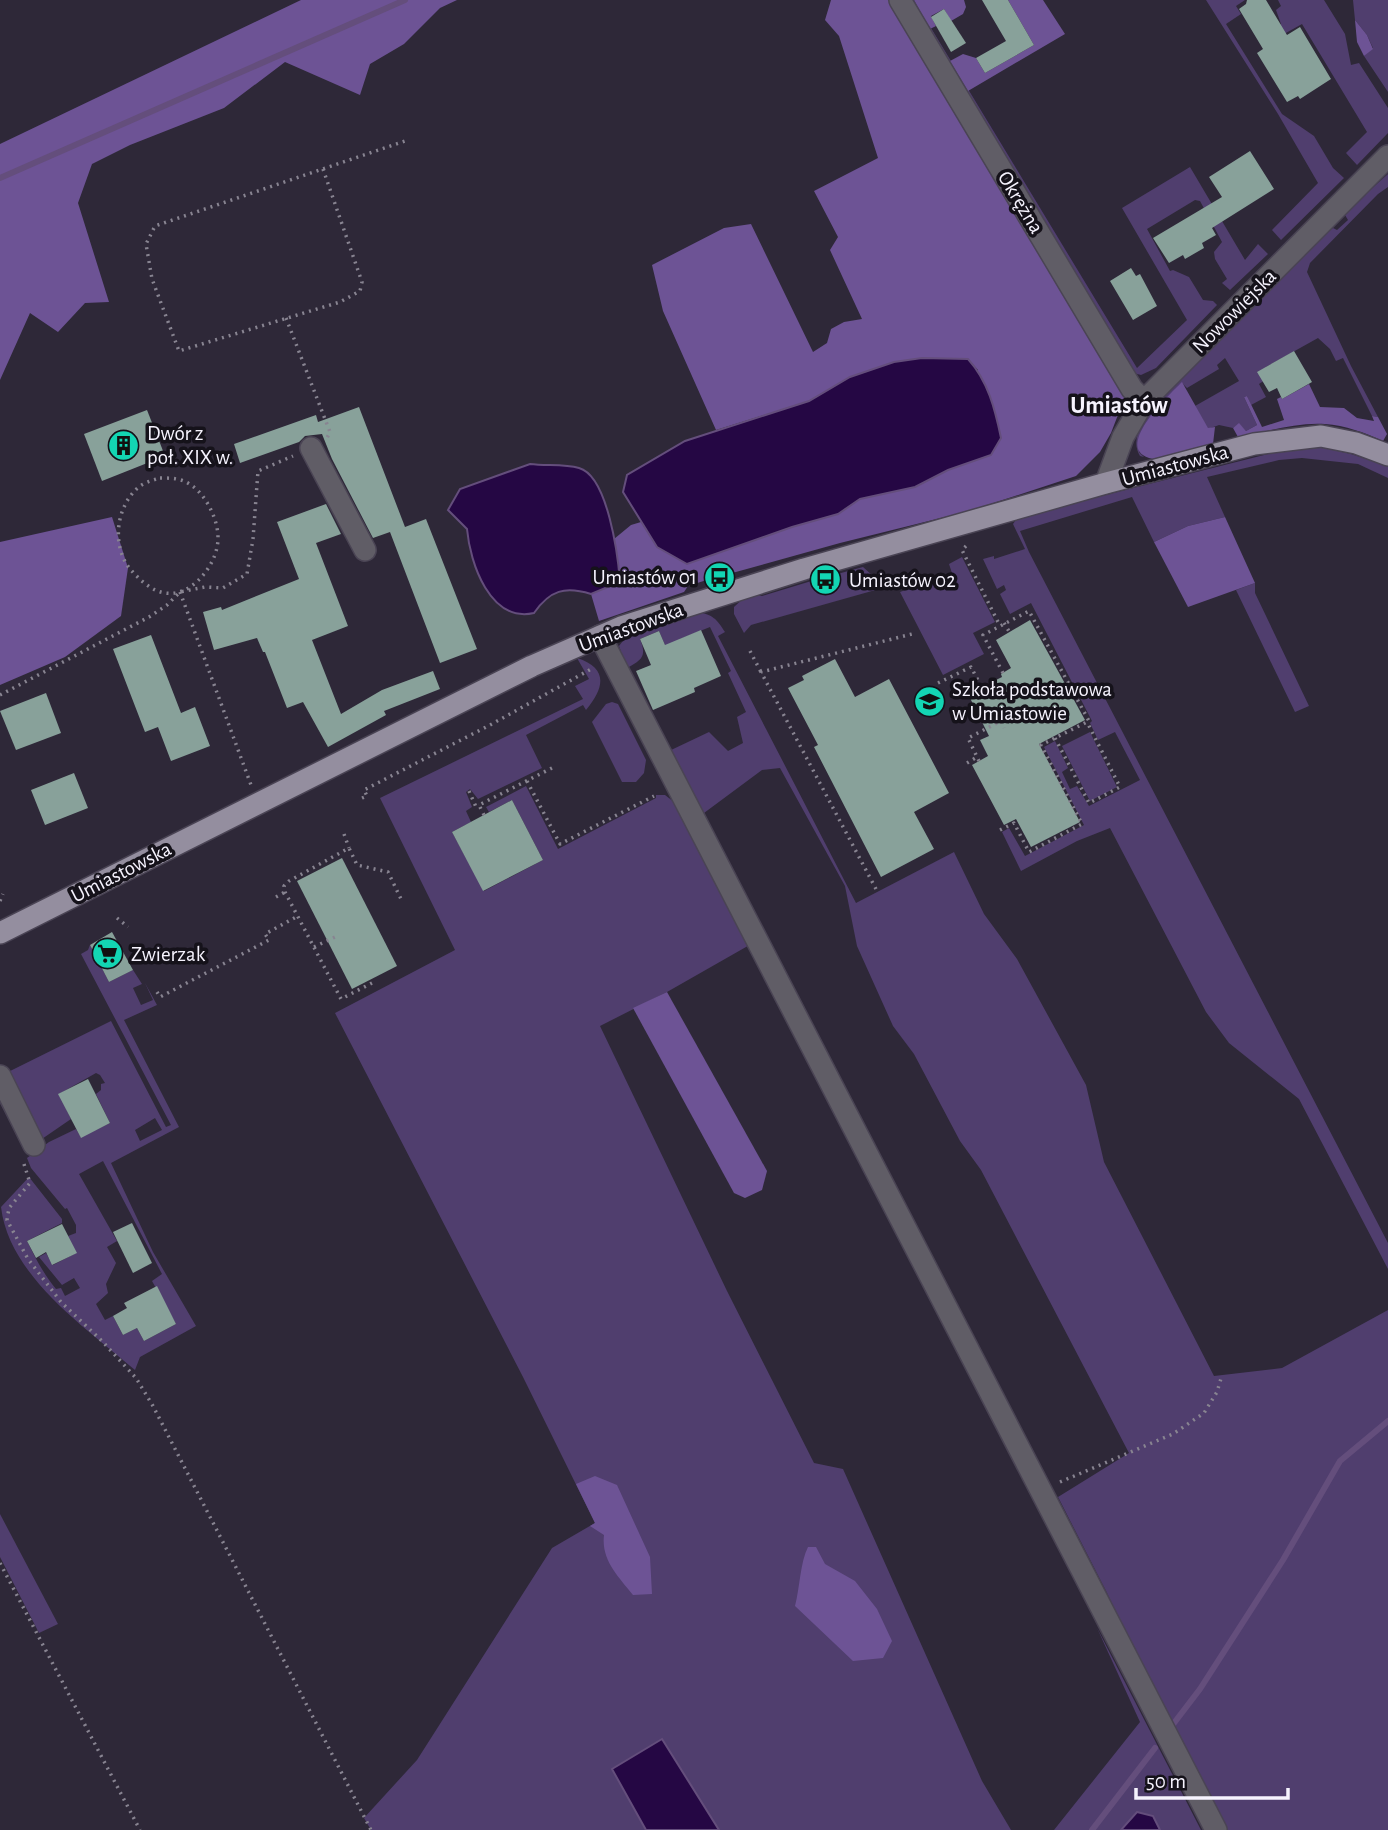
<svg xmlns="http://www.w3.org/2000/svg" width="1388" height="1830" font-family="'Alegreya Sans',sans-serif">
<rect width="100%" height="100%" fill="#2e2838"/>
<!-- green -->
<g fill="#503e6e" fill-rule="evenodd">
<polygon points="908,0 914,0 1137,368 1187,320 1122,208 1190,167 1245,260 1258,244 1268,254 1230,290 1222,283 1227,279 1215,259 1214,252 1222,242 1200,201 1195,200 1147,229 1170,271 1173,270 1189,277 1203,300 1213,301 1217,305 1156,368 1141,375 1130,372"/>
<polygon points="1206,0 1245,0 1236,6 1241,14 1226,24 1282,114 1314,136 1333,168 1344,178 1281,240 1272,230 1318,183 1278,114"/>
<polygon points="1278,0 1324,0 1345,34 1351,65 1359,63 1388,108 1388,133 1357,165 1346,153 1367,132 1302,24 1284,34 1279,26 1281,24 1276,10 1281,6"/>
<polygon points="1353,0 1388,0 1388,92 1364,56 1373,48 1367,35 1355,20"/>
<path d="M1388,174V187L1378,194L1310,263L1307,272L1351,366L1378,417L1372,416L1343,358L1336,361L1330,349L1318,338L1266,367L1271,376L1259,384L1266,397L1251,405L1247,396L1244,397L1257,425L1246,431L1239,424L1233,428L1219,425L1208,429L1195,406L1239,381L1225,358L1217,365L1219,369L1187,388L1182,383L1139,452L1144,457L1140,456C1129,437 1145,421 1155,405L1328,231L1333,228L1337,230L1348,220L1345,215L1352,206Z"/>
<polygon points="1320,447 1351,454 1388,466 1388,478 1358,464 1302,458 1279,460 1207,477 1225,517 1188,526 1154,542 1132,497 1020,531 1029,552 1388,1243 1388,1269 1299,1099 1229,1043 1206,1012 1110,828 1077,841 1021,871 1002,832 1009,828 1025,856 1084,825 1044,747 1055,741 1068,768 1062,772 1070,789 1077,786 1089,806 1140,780 1115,732 1098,740 1090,723 1092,721 1031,603 1010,614 1000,594 1006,590 1004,585 997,589 983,559 994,556 994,559 1025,549 1013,524 1018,517 1288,449"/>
<polygon points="962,557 995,622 973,633 984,654 943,675 900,592 952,573 949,564"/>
<path d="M863,567L873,576L879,589L751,625L744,633L734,614V607C741,600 751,592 762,596L818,579L820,584L831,581L830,576Z"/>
<polygon points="1255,583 1255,593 1309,706 1295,712 1236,590"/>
<path d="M697,612C712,614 717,619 725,632L718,636L856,903L954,852L984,914L1017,959L1086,1085L1104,1162L1214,1376L1282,1368L1388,1310V1830H1226L1151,1687L1107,1593L1058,1497L1129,1453L981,1170L960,1141L914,1054L893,1026L857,946L845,886L780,768L762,770L704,813L694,800L669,751L709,732L728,751L743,743L737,717L746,712L728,673L731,671L710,627L680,639L667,650L659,631L640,639C647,656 642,660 627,668L619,646L626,637Z"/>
<path d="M577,658C608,668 605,687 586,710L583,705L526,735L542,768L478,799L470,789L466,792L472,807L466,811L471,822L452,832L484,891L543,860L512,800L489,812L486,807L526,786L558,849L656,798V795H665L674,802L753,943L667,992L600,1026L727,1291L814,1463L843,1469L982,1781L1011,1830H719L662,1739L613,1769L646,1830H371L364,1818L417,1760L552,1548L595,1523L523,1377L335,1013L455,950L380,798L583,699L575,686L589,679Z"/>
<polygon points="612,702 618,704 646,760 644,773 636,782 622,782 592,722 606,704"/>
<polygon points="1090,732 1117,787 1090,801 1062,746"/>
<path d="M90,945L109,982L133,970L142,984L133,988L141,1005L153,1000L145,983L157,1005L124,1020L179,1127L111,1163L153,1252L196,1326L140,1357L135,1370C86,1328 9,1276 1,1207L29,1177L62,1219V1223L27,1241C36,1259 43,1273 56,1289L61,1288L65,1296L80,1288L74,1278L62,1285L39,1257L46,1253L53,1265L76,1253L68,1236L76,1233V1225L67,1208L65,1209L31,1168L27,1158L49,1142L76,1129L81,1137L110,1123L96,1094L101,1090V1084L105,1083L100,1075L96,1073L59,1094L71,1119L39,1141L30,1143L19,1139L0,1103V1076L111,1021L166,1127L171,1125L81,954L88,950ZM155,1118L162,1130L140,1141L135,1130ZM103,1161L162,1274L152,1281L176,1324L144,1341L137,1328L123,1335L113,1316L105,1320L96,1304L108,1293L106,1284L116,1263L107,1247L117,1241L79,1174Z"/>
<polygon points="0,1514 58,1624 39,1633 0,1557"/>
<polygon points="1097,1628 1201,1830 1054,1830 1140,1722"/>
</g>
<!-- forest -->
<g fill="#6d5395">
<polygon points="301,0 457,0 440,8 404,44 370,64 360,95 285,62 224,108 130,145 92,164 78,203 109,302 85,303 58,332 30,313 0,380 0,144"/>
<polygon points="831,0 893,0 1126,394 1111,433 1100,452 1076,476 969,511 840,543 725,575 716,575 716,577 688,586 684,592 599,621 591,594 620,582 614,539 631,525 641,522 657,547 687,564 792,527 838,514 860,499 915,487 948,470 978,370 968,359 922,358 850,377 809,401 716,430 663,311 652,265 724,228 751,224 813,352 827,343 831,329 844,322 862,319 830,250 838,237 814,191 878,158 839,36 825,20"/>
<polygon points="914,0 964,0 966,7 963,14 951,21 944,9 931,16 936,26 930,29"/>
<polygon points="1008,0 1043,0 1065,34 968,91 950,61 963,54 976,58 985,73 1034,45"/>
<polygon points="1355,20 1367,35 1373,49 1364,56 1357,42"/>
<path d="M1182,382L1208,428L1215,427L1213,444L1153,459C1110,450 1169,395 1182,382Z"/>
<path d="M1309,384L1320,407L1344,408L1357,418L1374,421L1372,416L1378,417L1387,434L1383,441C1365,433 1345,425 1325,424C1297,422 1265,432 1238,437L1233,428L1239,423L1246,431L1257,425L1244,397L1247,396L1262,427L1284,420L1277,399L1281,397L1282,399Z"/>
<polygon points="112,517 128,568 121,616 65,657 0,685 0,542"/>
<polygon points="1225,517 1255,583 1188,607 1154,542 1188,526"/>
<polygon points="667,992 767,1171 762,1190 745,1198 734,1193 633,1008"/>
<path d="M595,1476L617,1485L650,1557L652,1594L633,1595C618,1576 601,1560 604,1535L590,1526L595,1523L576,1484Z"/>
<path d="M808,1547H816L825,1564L855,1581L877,1609L892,1641L883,1658L853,1661L795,1606C800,1587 800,1563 808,1547Z"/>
</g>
<!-- water -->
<g fill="#250744" stroke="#644e7c" stroke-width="2">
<path d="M922,358L968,359C988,381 995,409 1001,438L991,455L948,470L915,487L860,499L838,514L792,527L687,564L657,547L623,492L627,475L685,441L809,401L850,377L894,362Z"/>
<path d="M530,464C546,466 564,464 579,468C608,476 618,556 620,582L591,594C565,586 550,590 534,613C490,623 470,563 467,529L448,510L460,489Z"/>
<polygon points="662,1739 719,1830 646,1830 612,1769"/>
<polygon points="1137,1812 1153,1816 1160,1830 1121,1830"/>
</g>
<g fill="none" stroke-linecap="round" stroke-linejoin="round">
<!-- stream -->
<g stroke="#644e7c" stroke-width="6">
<polyline points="0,178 405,0"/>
<polyline points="1171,1727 1200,1689 1283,1560 1340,1461 1388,1421"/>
<polyline points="1092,1830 1155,1748"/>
</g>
</g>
<!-- building -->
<g fill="#88a19a">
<polygon points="982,0 1008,0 1034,45 985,73 976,58 1006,41"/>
<polygon points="1247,0 1266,0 1287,35 1300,27 1331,79 1300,99 1298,96 1287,102 1257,53 1263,49 1239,9 1246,4"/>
<polygon points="944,9 966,43 951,52 931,17"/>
<polygon points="1250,151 1274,189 1212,228 1216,235 1202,243 1204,248 1185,259 1183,255 1169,263 1153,238 1222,197 1209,177"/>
<polygon points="1131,268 1136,276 1140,274 1157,306 1133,320 1110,281"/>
<polygon points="1294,351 1312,382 1282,399 1277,388 1269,392 1257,372"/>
<polygon points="359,407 405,527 426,519 477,649 440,663 390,532 373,538 332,459 322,434 305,436 299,442 240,463 234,444 316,415 318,422"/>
<polygon points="147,410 165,456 102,481 84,434"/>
<polygon points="326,504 341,534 316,543 348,626 312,640 341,714 382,690 433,671 440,689 384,711 386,715 328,747 303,702 287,708 265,652 263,652 257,638 214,650 203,612 221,607 222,610 299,579 277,522"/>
<polygon points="1030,620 1085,720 1039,744 1080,822 1031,847 1016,819 1004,825 972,765 988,756 980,740 989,736 968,694 1002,677 1001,674 1011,668 996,640"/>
<polygon points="701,630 721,676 694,688 695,692 653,710 636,671 651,665 640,639 659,631 665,645"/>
<polygon points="151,635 181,713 195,707 210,746 171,761 158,727 145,732 113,649"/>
<polygon points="835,659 855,697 889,679 949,793 914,812 934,849 881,877 814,747 818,745 788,688 804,680 802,676"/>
<polygon points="46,693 61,733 16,750 0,711"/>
<polygon points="74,773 88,808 45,825 31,790"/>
<polygon points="512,800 543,860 483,891 452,832"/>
<polygon points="342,858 397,966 352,989 297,881"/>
<polygon points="112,932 133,970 109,982 90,945"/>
<polygon points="88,1079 110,1123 81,1138 58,1094"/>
<polygon points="132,1223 152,1263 133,1273 113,1232"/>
<polygon points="62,1224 77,1253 52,1265 46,1252 36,1258 27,1241"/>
<polygon points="157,1286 176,1324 144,1341 137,1328 123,1335 113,1316 127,1308 124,1303"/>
</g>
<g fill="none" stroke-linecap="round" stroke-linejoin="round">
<defs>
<g id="minor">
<polyline points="900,0 1132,389 1144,401"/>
<polyline points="311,448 365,550"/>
<polyline points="1106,483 1123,437 1144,401 1388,156"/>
<polyline points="600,636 1216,1830"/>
<polyline points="0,1076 34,1145"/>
</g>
<polyline id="major" points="0,933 532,666 621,627 804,569 1106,483 1254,444 1321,436 1356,443 1388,455"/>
</defs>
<!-- minor casing -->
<use href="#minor" stroke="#4a4454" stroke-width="24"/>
<!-- major casing -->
<use href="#major" stroke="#4a4454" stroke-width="24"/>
<!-- path -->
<g stroke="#888491" stroke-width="3.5" stroke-dasharray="2 5" stroke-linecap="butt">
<polyline points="323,169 362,282 360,291 340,302 179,351 152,279 146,244 155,226 405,141"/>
<polyline points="286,318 330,432 327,438"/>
<path d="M160,478C171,478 181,478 191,485C208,496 222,527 217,547C213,569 190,597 165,593C151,591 139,579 130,569C111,545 116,505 140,486C146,482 153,480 160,478Z"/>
<polyline points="966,546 962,550 1000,626"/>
<polyline points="180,592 251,785"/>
<polyline points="1004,623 1010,633"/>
<polyline points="750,651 761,672"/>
<polyline points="938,683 971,667 982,688"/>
<polyline points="0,695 149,617 167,605 180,592 205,587 223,588 247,574 253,539 258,471 293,456"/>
<polyline points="1055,738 1089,803 1120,787 1087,722"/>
<polyline points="979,761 968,738 1001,721 1004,728"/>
<polyline points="967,763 977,757"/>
<polyline points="527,781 560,844 654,796"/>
<polyline points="469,791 476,807 479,805"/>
<polyline points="362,798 367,796 364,790 490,725 593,668"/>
<polyline points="484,815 479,805 552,768"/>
<polyline points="1000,830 1014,823 1029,852 1082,824 1041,745 1089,721 1029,611 983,635 1003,673"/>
<polyline points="344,834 349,848"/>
<polyline points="876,889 761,672 912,634"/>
<polyline points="276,897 285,892"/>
<polyline points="0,901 3,894"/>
<polyline points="117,918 128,927"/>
<polyline points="314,947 335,937"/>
<polyline points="372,983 341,999 285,892 284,886 289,881 349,848 357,865 388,872 402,901"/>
<polyline points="157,992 160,997 269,940 265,934 298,916"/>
<polyline points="24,1164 30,1183 9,1208 7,1220 28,1259 61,1302 102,1341 136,1378 153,1406 371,1830"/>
<polyline points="1060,1482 1173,1434 1204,1413 1217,1392 1222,1375"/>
<polyline points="0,1563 140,1830"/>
</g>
<!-- minor -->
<use href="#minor" stroke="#605d66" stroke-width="21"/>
<!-- major -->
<use href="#major" stroke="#948e9f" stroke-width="21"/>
</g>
<!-- icons -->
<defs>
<symbol id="building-disc" viewBox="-11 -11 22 22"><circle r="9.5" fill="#13d5b3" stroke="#15121a"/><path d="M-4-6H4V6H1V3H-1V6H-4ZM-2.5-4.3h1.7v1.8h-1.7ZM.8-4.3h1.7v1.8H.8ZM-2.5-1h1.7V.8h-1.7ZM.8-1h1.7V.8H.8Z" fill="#111"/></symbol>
<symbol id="bus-disc" viewBox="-11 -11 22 22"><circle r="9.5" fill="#13d5b3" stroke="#15121a"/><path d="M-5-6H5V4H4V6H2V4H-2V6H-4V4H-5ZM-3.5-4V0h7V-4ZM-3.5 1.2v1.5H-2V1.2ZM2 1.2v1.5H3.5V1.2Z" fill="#111"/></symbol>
<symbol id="school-disc" viewBox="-11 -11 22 22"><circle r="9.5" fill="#13d5b3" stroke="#15121a"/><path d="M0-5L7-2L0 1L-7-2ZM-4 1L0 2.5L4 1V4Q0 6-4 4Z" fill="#111"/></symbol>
<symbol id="supermarket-disc" viewBox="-11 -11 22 22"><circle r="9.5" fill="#13d5b3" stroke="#15121a"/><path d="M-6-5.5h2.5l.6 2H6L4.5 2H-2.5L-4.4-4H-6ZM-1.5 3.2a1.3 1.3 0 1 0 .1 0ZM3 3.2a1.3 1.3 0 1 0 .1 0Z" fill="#111"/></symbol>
</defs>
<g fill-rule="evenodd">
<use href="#building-disc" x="106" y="428" width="35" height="35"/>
<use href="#bus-disc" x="702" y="560" width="35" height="35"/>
<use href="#bus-disc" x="808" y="562" width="35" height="35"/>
<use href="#school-disc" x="912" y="684" width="35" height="35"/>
<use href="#supermarket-disc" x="90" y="936" width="35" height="35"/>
</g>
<g text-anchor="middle" stroke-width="7" stroke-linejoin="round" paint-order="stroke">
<!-- street labels -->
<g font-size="21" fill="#f6f3fe" stroke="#15121a">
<text transform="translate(1021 202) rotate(59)" y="7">Okrężna</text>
<text transform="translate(1234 311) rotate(-45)" y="7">Nowowiejska</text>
<text transform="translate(1175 465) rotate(-15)" y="7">Umiastowska</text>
<text transform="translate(631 627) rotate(-20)" y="7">Umiastowska</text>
<text transform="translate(121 872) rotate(-27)" y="7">Umiastowska</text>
</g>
<!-- poi labels -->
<g font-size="21" fill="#f6f3fe" stroke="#15121a" text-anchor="start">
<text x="147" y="440">Dwór z<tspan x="147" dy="24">poł. XIX w.</tspan></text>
<text x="697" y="584" text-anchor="end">Umiastów 01</text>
<text x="849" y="587">Umiastów 02</text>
<text x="952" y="696">Szkoła podstawowa<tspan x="952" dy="24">w Umiastowie</tspan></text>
<text x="131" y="961">Zwierzak</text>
</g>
<!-- quarter labels -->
<g font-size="24" font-weight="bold" fill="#f6f3fe" stroke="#15121a">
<text x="1119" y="413">Umiastów</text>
</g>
</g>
<!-- scale -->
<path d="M1136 1788v10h152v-10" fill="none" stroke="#f6f3fe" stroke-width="3.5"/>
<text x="1146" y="1788" font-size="21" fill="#f6f3fe" stroke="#15121a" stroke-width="5" paint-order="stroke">50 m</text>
</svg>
